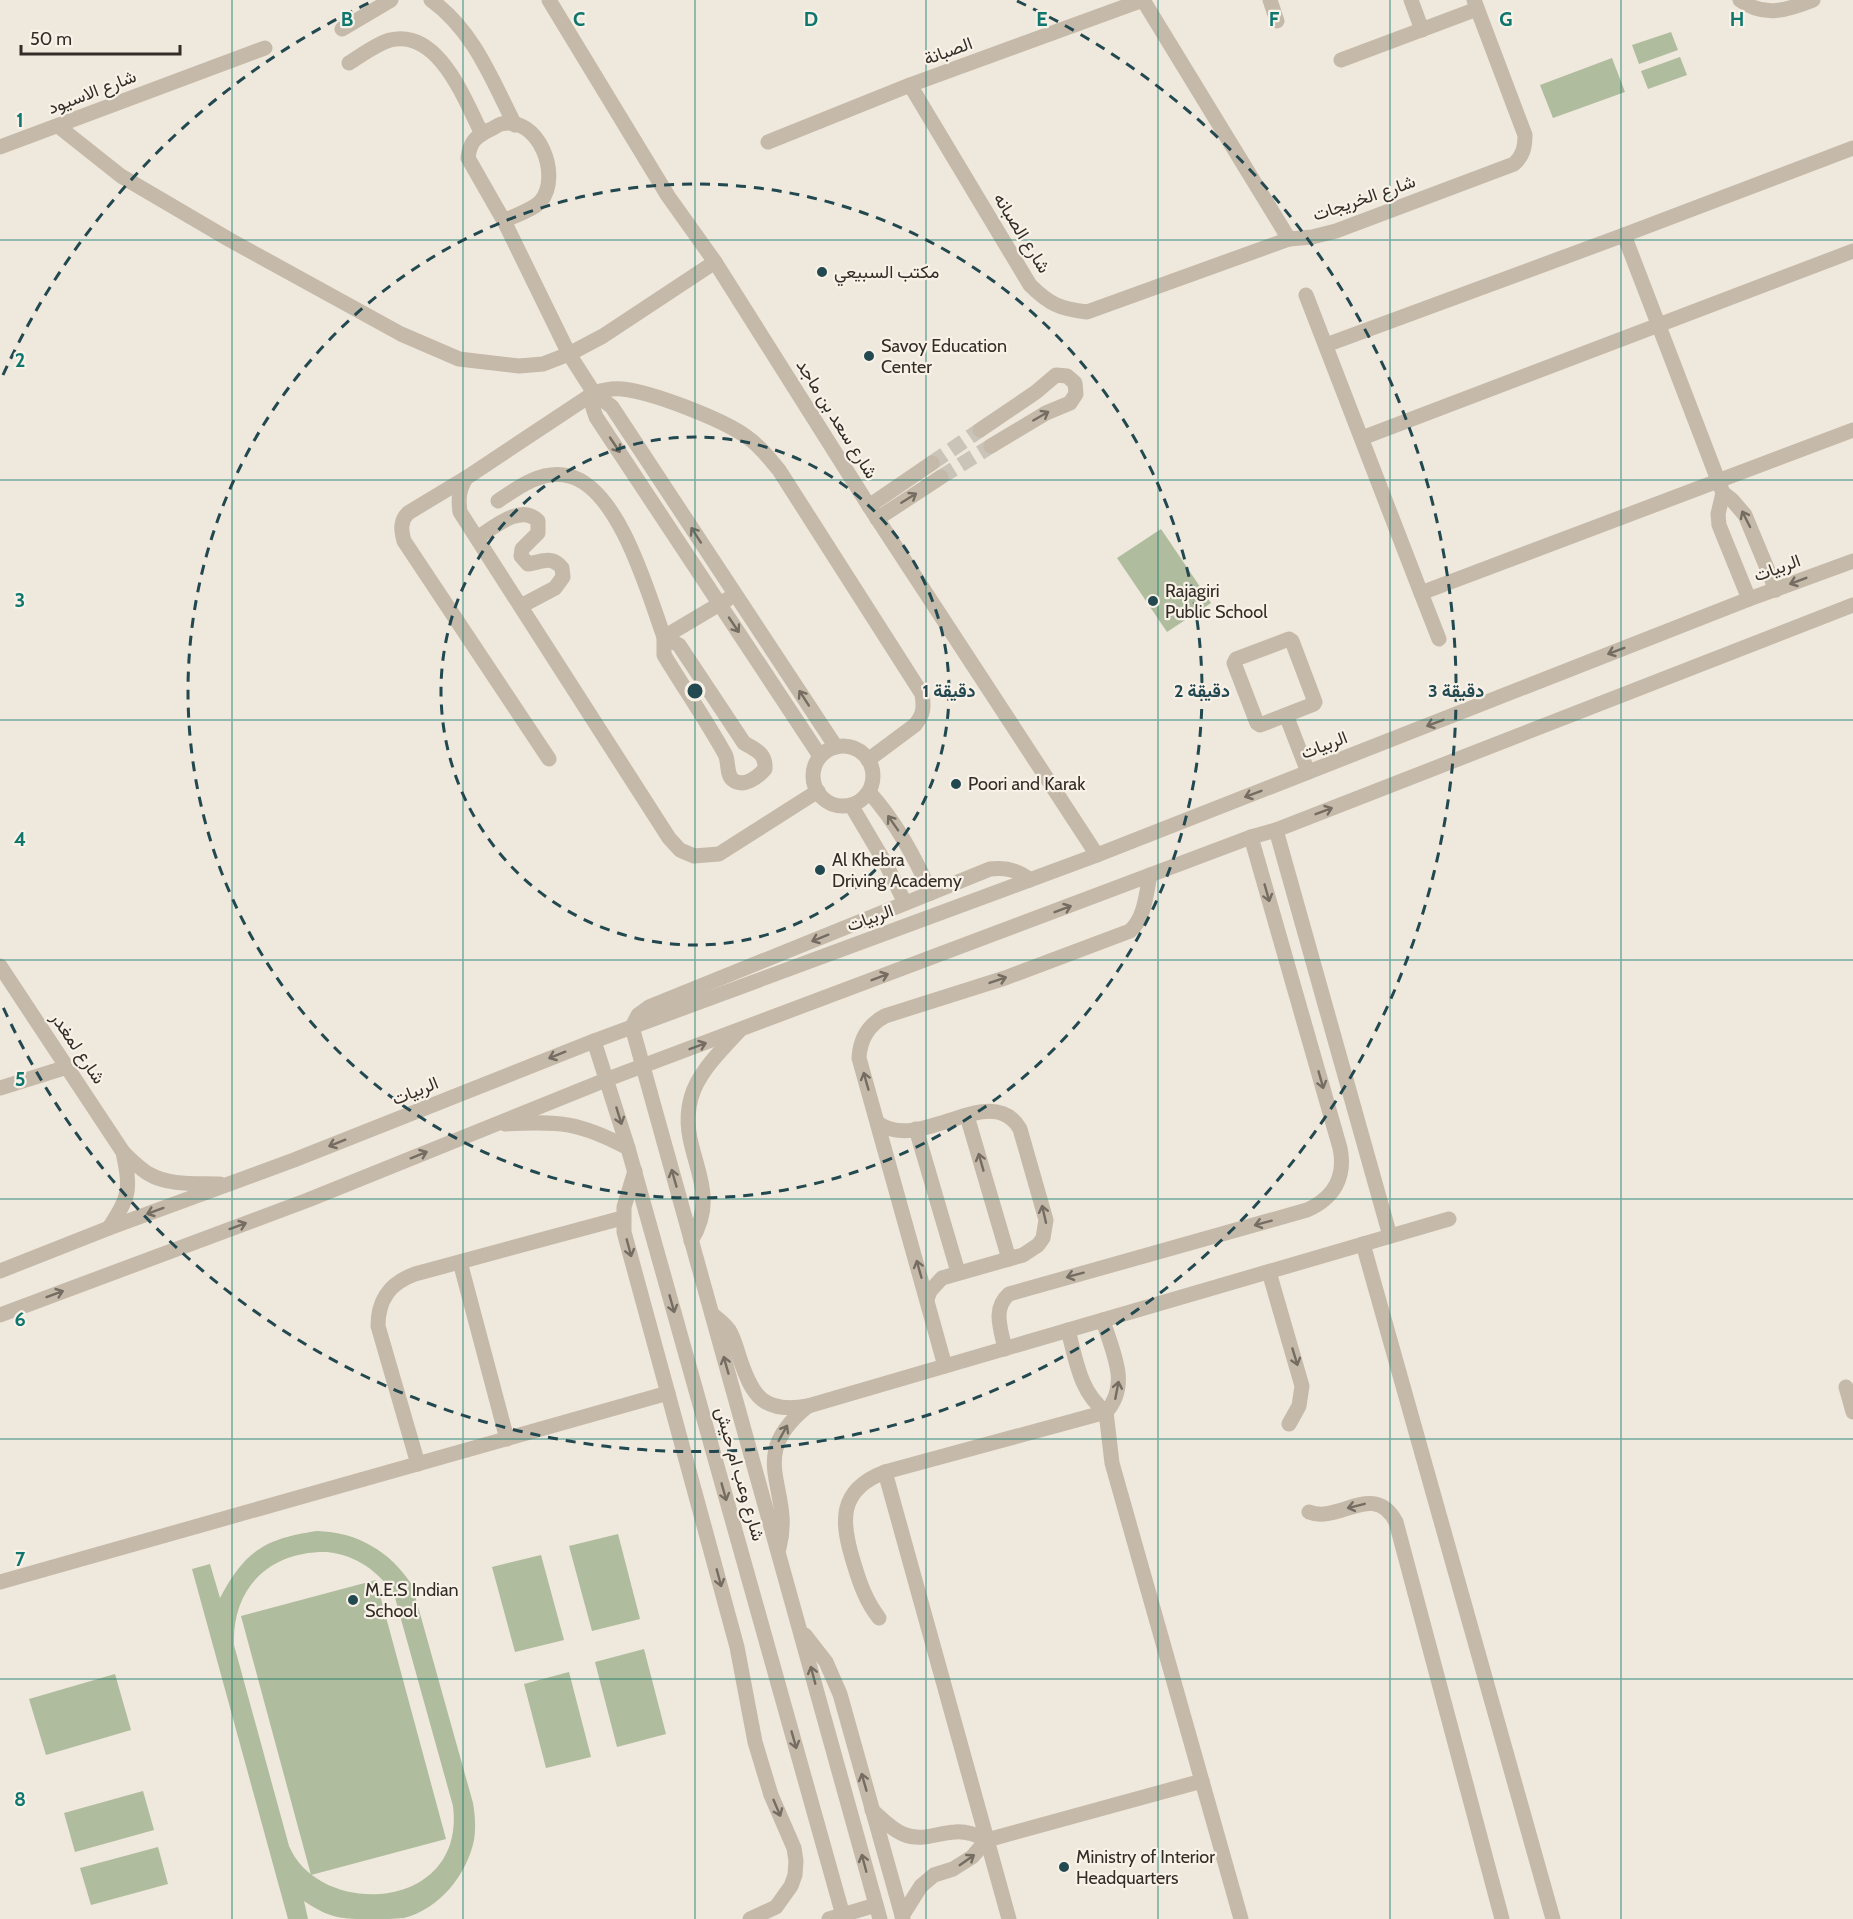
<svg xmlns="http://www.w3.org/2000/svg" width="1853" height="1919" font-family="Cabin,Vazirmatn,sans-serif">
<rect width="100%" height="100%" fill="#efe8dc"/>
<!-- green -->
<g fill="#afbc9d" fill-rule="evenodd">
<polygon points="1671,32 1678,50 1639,64 1632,45"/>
<polygon points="1680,57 1687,75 1648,89 1641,71"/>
<polygon points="1612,58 1625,92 1553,118 1540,85"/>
<polygon points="1161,529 1211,603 1167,632 1117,558"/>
<path d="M317,1531C357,1532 390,1551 412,1585L473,1803C475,1815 476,1828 474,1840C467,1874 440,1909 404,1918C395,1919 383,1919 372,1919C341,1919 331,1919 304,1901L308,1919H288L192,1569L210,1564L220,1598C245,1551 264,1539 317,1531ZM327,1552C356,1555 378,1571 394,1594L453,1806C466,1912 320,1919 289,1846L234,1645C232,1587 270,1551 327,1552Z"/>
<polygon points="618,1534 640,1619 592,1631 569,1546"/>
<polygon points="541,1555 564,1640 515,1652 492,1567"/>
<polygon points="376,1580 446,1839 311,1875 241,1616"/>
<polygon points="644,1649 666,1734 617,1747 595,1662"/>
<polygon points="569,1672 591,1757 546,1768 524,1684"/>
<polygon points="115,1674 131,1730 46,1755 29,1699"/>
<polygon points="143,1791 154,1830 75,1852 64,1813"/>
<polygon points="158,1847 168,1884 91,1905 80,1868"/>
</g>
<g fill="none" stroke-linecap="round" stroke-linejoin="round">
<!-- minor-tunnel -->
<g stroke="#c9c3b8" stroke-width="15" stroke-dasharray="15 8" stroke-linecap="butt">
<polyline points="932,463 980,430"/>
<polyline points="941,477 991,446"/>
</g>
<!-- minor -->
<g stroke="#c5b9a9" stroke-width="15">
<path d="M431,0C474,31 492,80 515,125"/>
<polyline points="549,0 668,196 715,262 869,506 1097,855"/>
<polyline points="1270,0 1277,21"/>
<polyline points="1411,0 1422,30"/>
<path d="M1740,0C1764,18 1788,10 1813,0"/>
<polyline points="342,29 391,0"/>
<polyline points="1341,60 1477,9"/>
<path d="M349,63C362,55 376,44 390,40C439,28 465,101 482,134"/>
<path d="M910,85L1030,285C1049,304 1060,309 1087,312L1289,239L1312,237L1336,231L1514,164C1523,156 1525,147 1525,135L1474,0"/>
<polyline points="58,126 121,176 230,240 401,334 459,359 519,366 543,364 569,354 603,336 715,262"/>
<polyline points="768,142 910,85 1143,0 1289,239"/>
<polyline points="0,147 265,48"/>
<path d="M504,221C515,215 533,210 541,201C562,175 538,115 501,124C497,125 493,129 489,130C475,137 470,142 468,158L504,221L569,354L594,393L612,407L836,747"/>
<polyline points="1306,295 1421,593"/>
<polyline points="1326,345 1624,235"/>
<polyline points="594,393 593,408 596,417 820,756"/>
<polyline points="980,430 1036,392 1056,375 1067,376 1075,383 1076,394 1070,403 1046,413 991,446"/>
<polyline points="1362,438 1853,251"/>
<path d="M466,478L408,513C400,521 401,530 404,541L549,759"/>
<polyline points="1723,493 1718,514 1719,525 1749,599"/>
<path d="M498,501C518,487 543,469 569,476C619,488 648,593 664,637L728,599"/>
<polyline points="869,506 932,463"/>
<polyline points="877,519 941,477"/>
<path d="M477,538C493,528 521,503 538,521V533L522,549L521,556L528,564C542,562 552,555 562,568L563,577L555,588L521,606"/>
<polyline points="1776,590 1745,515 1732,500 1723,493 1624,235 1853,148"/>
<path d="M664,637L679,645L744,743C756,750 766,753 765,769C758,777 744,788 733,780C726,775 729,761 725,754C706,720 684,688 664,655Z"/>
<polygon points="1289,639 1292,641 1315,702 1314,704 1260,725 1257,723 1234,663 1236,659"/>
<polyline points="1439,639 1421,593 1853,430"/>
<polyline points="1286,715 1308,772"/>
<circle cx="843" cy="776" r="30"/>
<path d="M818,791L719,854L694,856L680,850L669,838L460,512C458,498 459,490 466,478L594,393C603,390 612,388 622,389C652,392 722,419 747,437C760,446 769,458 779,470L922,694C924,707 924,714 915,725L868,760"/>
<path d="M869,792C896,822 914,856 931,893"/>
<polyline points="851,805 887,866 905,903"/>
<polyline points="1276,830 1390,1236"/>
<path d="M0,966L123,1152C131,1160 140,1169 149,1174C169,1186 198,1183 220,1184"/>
<polyline points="632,1027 880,1919"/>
<path d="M632,1027L638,1015L649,1007L990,869C1006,867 1018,870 1030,880"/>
<polyline points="594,1041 628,1148 844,1919"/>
<polyline points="0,1088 67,1067"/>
<polyline points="967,1116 1009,1259"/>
<path d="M878,1123C921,1154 991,1079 1020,1129L1046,1220L1043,1238L1038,1245L1023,1255L942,1278L930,1291L927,1299"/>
<path d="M505,1124C560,1121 579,1122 628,1148"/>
<polyline points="916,1129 958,1272"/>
<polyline points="635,1171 624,1207 624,1232 737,1647 755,1742 771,1795 794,1848 796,1861 795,1875 791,1886 776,1907 750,1919"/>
<path d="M109,1228C130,1195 131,1191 123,1152"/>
<path d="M691,1241C725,1186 676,1152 691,1098C698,1072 721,1051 739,1031"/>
<polyline points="1363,1244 1553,1919"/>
<polyline points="460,1262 507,1439"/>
<polyline points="0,1271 109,1228 294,1160 594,1041 1097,855 1749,599 1853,561"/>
<polyline points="1269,1272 1302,1386 1299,1406 1289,1424"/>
<path d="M712,1314C718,1319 724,1323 729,1330C734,1338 736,1347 739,1356C752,1396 763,1414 808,1406L1449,1219"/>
<polyline points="0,1315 308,1200 608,1079 1251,837 1276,830 1853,605"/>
<path d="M1068,1330C1076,1360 1080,1393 1106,1412L1112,1463L1241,1919"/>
<path d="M1005,1349C1001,1329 992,1309 1009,1294L1307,1210C1334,1198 1346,1177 1340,1148L1251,837"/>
<path d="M945,1366L859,1058C860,1039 868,1025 885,1016L1005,978L1130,931C1145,918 1146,894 1150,875"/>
<polyline points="1846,1387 1853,1412"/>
<path d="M418,1464L378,1326C378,1299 390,1283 415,1274L622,1218"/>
<polyline points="885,1472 1009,1919"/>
<path d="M1309,1512C1339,1524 1374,1480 1396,1522L1502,1919"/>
<path d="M779,1548C795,1488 743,1458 808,1406"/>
<polyline points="0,1582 668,1393"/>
<path d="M879,1618C866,1601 860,1584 854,1564C841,1523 837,1490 885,1472L1106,1412C1131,1384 1112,1352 1103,1320"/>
<polyline points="805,1635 826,1662 840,1694 903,1919"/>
<path d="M872,1810C882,1819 891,1829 903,1834C922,1842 936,1833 955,1832C967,1831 977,1835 987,1840"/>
<polyline points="902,1916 921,1886 934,1875 953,1869 972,1857 987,1840 1202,1781"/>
<polyline points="829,1919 876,1905"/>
</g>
</g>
<!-- one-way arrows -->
<defs><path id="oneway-shaft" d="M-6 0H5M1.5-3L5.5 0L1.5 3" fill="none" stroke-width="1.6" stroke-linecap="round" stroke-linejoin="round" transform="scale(1.5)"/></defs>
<g stroke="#756c62">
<use href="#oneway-shaft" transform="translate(1041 416) rotate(-30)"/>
<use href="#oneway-shaft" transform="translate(615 445) rotate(56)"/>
<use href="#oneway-shaft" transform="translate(909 498) rotate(-32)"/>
<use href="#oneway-shaft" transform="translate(1746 519) rotate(-117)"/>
<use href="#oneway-shaft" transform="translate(696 535) rotate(-123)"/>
<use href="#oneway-shaft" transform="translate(1798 581) rotate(159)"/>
<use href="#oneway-shaft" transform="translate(734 625) rotate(56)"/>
<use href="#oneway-shaft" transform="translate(1616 651) rotate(159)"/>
<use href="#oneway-shaft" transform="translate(804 698) rotate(-123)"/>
<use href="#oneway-shaft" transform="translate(1435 723) rotate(159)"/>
<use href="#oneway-shaft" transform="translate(1253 794) rotate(159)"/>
<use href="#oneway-shaft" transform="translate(1324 811) rotate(-21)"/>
<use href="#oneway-shaft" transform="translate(893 823) rotate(-125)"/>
<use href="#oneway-shaft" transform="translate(1267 893) rotate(74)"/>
<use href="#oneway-shaft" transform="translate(1063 909) rotate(-21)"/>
<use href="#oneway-shaft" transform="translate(820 938) rotate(158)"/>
<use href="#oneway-shaft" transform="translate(880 977) rotate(-21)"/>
<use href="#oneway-shaft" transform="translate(998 980) rotate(-19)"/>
<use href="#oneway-shaft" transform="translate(698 1046) rotate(-21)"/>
<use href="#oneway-shaft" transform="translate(557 1055) rotate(158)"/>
<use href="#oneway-shaft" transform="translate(1321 1080) rotate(74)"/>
<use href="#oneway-shaft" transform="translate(866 1081) rotate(-106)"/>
<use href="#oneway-shaft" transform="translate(619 1116) rotate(73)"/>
<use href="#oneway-shaft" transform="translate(337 1143) rotate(158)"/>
<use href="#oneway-shaft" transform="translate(419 1155) rotate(-22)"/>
<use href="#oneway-shaft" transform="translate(981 1162) rotate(-106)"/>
<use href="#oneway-shaft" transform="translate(674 1178) rotate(-106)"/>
<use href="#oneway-shaft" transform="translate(155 1211) rotate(160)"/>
<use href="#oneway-shaft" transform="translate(1044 1214) rotate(-103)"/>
<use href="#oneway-shaft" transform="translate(1263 1223) rotate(165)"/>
<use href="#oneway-shaft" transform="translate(238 1226) rotate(-20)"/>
<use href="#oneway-shaft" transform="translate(629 1248) rotate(75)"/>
<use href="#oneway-shaft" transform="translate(919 1269) rotate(-106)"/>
<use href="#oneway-shaft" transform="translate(1075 1275) rotate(165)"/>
<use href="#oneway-shaft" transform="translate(55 1294) rotate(-20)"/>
<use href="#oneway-shaft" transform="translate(672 1304) rotate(74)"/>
<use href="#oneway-shaft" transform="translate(1295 1357) rotate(73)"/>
<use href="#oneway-shaft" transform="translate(726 1365) rotate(-106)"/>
<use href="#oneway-shaft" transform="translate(1117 1390) rotate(-79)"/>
<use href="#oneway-shaft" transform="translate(783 1433) rotate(-61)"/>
<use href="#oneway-shaft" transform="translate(724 1492) rotate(74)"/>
<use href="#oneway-shaft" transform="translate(1356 1506) rotate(166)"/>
<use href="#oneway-shaft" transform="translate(719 1578) rotate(75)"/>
<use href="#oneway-shaft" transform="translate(813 1675) rotate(-105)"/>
<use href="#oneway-shaft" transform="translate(794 1740) rotate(74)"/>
<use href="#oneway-shaft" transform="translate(864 1782) rotate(-106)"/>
<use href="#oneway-shaft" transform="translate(777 1808) rotate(67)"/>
<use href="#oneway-shaft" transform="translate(967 1860) rotate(-35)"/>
<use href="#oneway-shaft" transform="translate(864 1863) rotate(-105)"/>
</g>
<!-- grid -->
<path fill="none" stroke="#0f766e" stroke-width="1.5" stroke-opacity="0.55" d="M232,0V1919M463,0V1919M695,0V1919M926,0V1919M1158,0V1919M1390,0V1919M1621,0V1919M0,240H1853M0,480H1853M0,720H1853M0,960H1853M0,1199H1853M0,1439H1853M0,1679H1853"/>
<!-- distance rings -->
<g fill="none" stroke="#224850" stroke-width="3" stroke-dasharray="10 8">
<circle cx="695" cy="691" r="254"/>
<circle cx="695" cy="691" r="507"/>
<path d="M3 375A761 761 0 0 1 373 1M1017 1A761 761 0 1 1 3 1007"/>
</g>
<!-- markers -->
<g fill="#224850" stroke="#f7f1e7" stroke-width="2">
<circle cx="822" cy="272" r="6"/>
<circle cx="869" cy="356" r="6"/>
<circle cx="1153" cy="601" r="6"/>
<circle cx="956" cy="784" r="6"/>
<circle cx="820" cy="870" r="6"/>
<circle cx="353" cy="1600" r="6"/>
<circle cx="1064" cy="1867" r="6"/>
</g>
<g text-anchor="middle" stroke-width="4.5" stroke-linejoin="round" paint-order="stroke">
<!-- street labels -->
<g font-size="18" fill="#332d28" stroke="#f7f1e7">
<text transform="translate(948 51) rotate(-20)" y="6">الصبانة</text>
<text transform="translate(92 92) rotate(-21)" y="6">شارع الاسيود</text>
<text transform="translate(1364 198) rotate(-19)" y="6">شارع الخريجات</text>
<text transform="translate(1022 233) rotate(58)" y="6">شارع الصبانه</text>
<text transform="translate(837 419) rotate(58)" y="6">شارع سعد بن ماجد</text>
<text transform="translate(1777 568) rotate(-20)" y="6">الربيات</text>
<text transform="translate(1324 745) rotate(-21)" y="6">الربيات</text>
<text transform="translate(870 918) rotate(-20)" y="6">الربيات</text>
<text transform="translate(78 1048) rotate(56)" y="6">شارع لمغدر</text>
<text transform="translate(415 1091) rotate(-22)" y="6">الربيات</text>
<text transform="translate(740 1474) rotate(74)" y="6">شارع وعب ام حيش</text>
</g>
<!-- poi labels -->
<g font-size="18" fill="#332d28" stroke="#f7f1e7" text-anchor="start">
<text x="834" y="278">مكتب السبيعي</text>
<text x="881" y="352">Savoy Education<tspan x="881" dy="21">Center</tspan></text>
<text x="1165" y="597">Rajagiri<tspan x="1165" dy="21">Public School</tspan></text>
<text x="968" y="790">Poori and Karak</text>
<text x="832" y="866">Al Khebra<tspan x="832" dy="21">Driving Academy</tspan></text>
<text x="365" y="1596">M.E.S Indian<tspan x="365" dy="21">School</tspan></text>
<text x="1076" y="1863">Ministry of Interior<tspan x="1076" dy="21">Headquarters</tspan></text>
</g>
</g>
<g font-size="20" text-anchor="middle" font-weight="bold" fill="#0f766e" stroke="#f7f1e7" stroke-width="4.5" stroke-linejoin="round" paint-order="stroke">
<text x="347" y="26">B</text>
<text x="579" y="26">C</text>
<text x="811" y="26">D</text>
<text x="1042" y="26">E</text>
<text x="1274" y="26">F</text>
<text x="1506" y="26">G</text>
<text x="1737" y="26">H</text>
<text x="20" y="127">1</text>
<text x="20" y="367">2</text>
<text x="20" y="607">3</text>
<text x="20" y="846">4</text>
<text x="20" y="1086">5</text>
<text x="20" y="1326">6</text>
<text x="20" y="1566">7</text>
<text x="20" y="1806">8</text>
</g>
<circle cx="695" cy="691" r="9" fill="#224850" stroke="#f7f1e7" stroke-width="3"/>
<g font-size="18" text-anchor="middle" font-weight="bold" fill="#224850" stroke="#f7f1e7" stroke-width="4.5" stroke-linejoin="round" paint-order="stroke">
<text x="949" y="697">1 دقيقة</text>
<text x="1202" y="697">2 دقيقة</text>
<text x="1456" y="697">3 دقيقة</text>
</g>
<!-- scale -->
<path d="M21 45v9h159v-9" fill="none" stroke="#332d28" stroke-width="3"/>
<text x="30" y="45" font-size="18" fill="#332d28" stroke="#f7f1e7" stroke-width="4.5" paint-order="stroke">50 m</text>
</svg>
